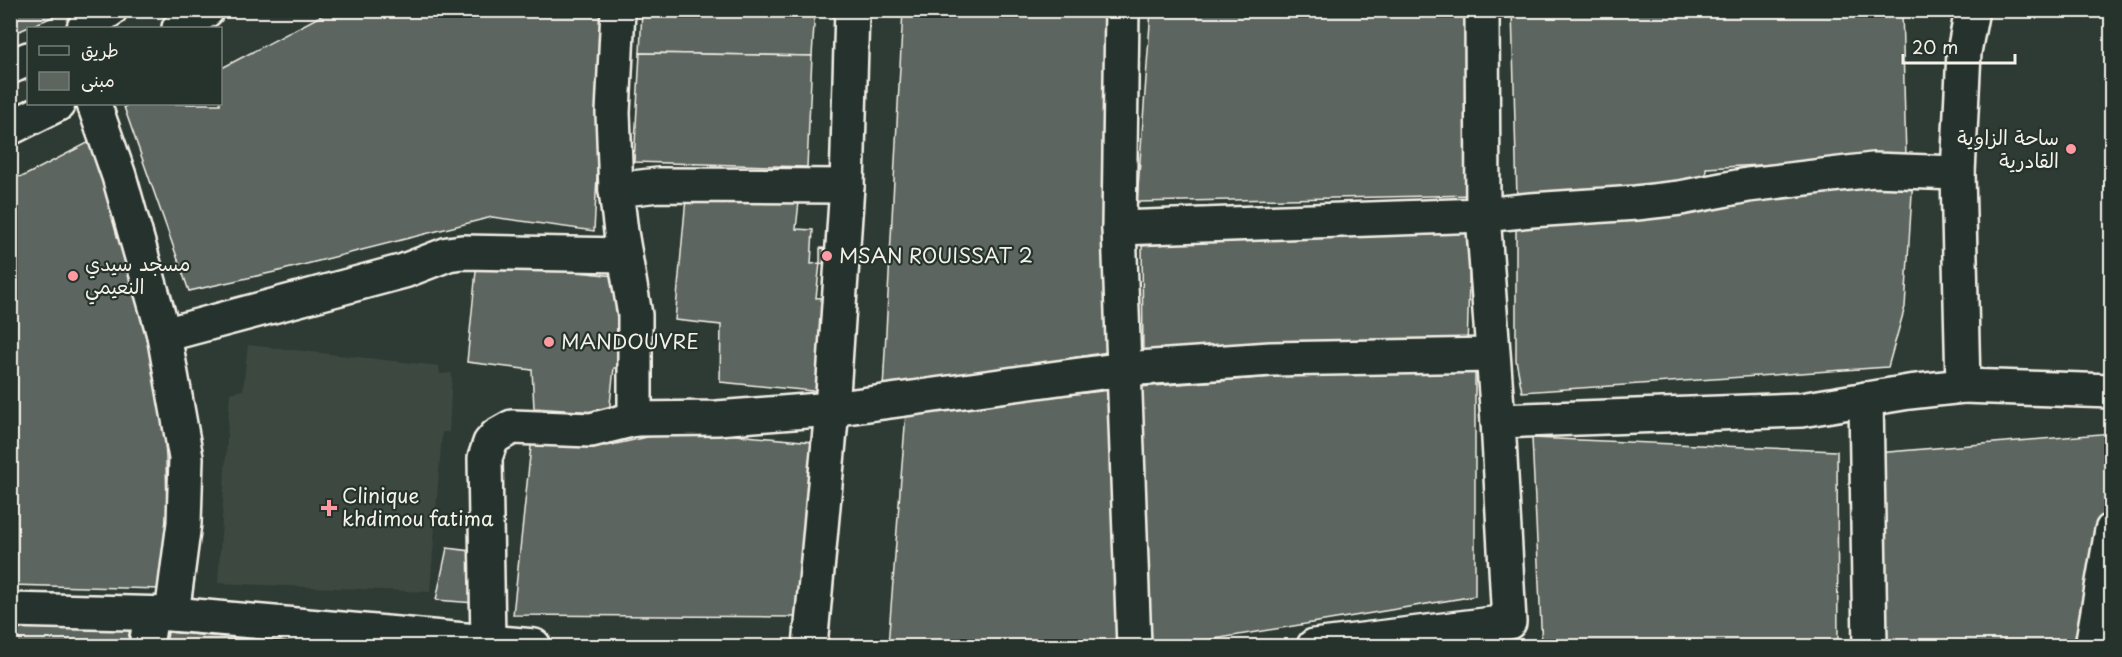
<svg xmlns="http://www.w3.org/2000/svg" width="2122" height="657" font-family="'Playpen Sans','Playpen Sans Arabic',sans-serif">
<rect width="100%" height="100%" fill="#2e3b34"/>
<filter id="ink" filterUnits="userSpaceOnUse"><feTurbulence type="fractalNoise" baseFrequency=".0167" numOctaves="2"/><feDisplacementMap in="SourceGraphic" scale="12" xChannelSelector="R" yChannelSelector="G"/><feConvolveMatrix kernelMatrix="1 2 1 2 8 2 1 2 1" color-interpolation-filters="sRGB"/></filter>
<g filter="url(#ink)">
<!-- built -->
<polygon fill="#3c4841" points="248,345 439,366 440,374 452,373 449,432 442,432 430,592 218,583 230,393 243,390"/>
<!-- building -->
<g fill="#5c655e" stroke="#f4f1e8" stroke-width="1.5">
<polygon points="10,10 69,10 10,35"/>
<polygon points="332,10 606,10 594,231 492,217 279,271 189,291 124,107 129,104 220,104 220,69"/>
<polygon points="642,10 815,10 812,56 640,53"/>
<polygon points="903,10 1119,10 1108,352 883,389"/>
<polygon points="1151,10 1479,10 1477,195 1137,202"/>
<polygon points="1512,10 1902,10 1906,157 1706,168 1705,187 1517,198"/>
<polygon points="640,53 812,56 807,167 634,162"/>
<polygon points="99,137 160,375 166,457 167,516 160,589 10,585 10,178 24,176"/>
<polygon points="1913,177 1905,307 1888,367 1522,392 1516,360 1516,217"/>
<polygon points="686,198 799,202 796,229 813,230 811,264 820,263 816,298 828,297 831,378 813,391 720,382 721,325 675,320"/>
<polygon points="1471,219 1467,347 1143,359 1142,246"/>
<polygon points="820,248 833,249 833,266 820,263"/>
<polygon points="477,261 624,277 627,367 614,368 609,413 534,408 532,370 467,362"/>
<polygon points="1475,372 1475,596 1172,646 1152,646 1139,387 1311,374"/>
<polygon points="1111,390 1126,646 888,646 906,413"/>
<polygon points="679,430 813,442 799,617 513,615 532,437 607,446"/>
<polygon points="2112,433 2112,477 2108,521 2089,646 1883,646 1877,453"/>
<polygon points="1532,438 1837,451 1838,646 1542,646"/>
<polygon points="447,548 479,552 475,603 436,600"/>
<polygon points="10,618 130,625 128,646 10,646"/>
<polygon points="168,632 325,646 332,646 166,646"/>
</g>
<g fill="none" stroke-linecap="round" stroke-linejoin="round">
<defs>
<g id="minor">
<polyline points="1122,10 1119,228 1134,646"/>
<polyline points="1482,10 1483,215 1498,421"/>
<polyline points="94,104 119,176 164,335 186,458 184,523 172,614"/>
<polyline points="616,190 613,113 618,10"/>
<polyline points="1119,228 1483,215 1531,210 1636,203 1680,198 1748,185 1873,170 1958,173"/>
<polyline points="164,335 404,271 448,254 462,252 625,255"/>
<polyline points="1963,386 2112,391"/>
<polyline points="1866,399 1870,646"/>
<polyline points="635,419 635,315 621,232 616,190 658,185 847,186"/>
<polyline points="10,610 172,614 534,646"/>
<polyline points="488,642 485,458 490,443 496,436 512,427 591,430 635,419 717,418 832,409 1124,369 1271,359 1492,355"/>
<polyline points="146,646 151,614"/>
<polyline points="810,646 832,409 847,186 852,10"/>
<polyline points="1314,646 1509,622 1498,421 1801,410 1909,392 1963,386 1958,173 1964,52 1972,10"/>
<polyline points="2092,646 2112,530"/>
</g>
<g id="major">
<polyline points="84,28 110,10"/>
<polyline points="179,28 207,10"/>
<polyline points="10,67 28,59"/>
<polyline points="10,128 58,104"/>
</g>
</defs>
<!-- minor casing -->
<use href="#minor" stroke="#f4f1e8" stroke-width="38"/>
<!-- major casing -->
<use href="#major" stroke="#f4f1e8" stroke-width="38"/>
<!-- minor -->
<use href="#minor" stroke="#26332d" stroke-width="33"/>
<!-- major -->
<use href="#major" stroke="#26332d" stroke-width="33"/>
</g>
</g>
<!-- markers -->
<g fill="#ff9aa2" stroke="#26332d" stroke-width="2">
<circle cx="2071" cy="149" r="6"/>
<circle cx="827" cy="256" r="6"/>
<circle cx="73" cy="276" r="6"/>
<circle cx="549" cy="342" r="6"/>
<path d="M326 499h6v6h6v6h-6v6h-6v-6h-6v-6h6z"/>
</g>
<g text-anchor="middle" stroke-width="4.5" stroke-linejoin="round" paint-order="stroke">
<!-- poi labels -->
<g font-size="20" fill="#f4f1e8" stroke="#26332d" text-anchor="start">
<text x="2059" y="145" text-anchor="end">ساحة الزاوية<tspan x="2059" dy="23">القادرية</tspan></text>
<text x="839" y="263">MSAN ROUISSAT 2</text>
<text x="85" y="271">مسجد سيدي<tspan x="85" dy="23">النعيمي</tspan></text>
<text x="561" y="349">MANDOUVRE</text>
<text x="342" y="503">Clinique<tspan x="342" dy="23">khdimou fatima</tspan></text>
</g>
</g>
<!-- margin -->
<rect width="2122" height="657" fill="none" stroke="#26332d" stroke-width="36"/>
<rect x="18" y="18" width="2086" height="621" fill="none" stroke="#f4f1e8" stroke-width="2" filter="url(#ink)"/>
<!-- legend -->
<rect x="27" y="27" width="195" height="78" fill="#26332d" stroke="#787f78" stroke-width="1.5"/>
<rect x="39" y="46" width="30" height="9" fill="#26332d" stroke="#787f78" stroke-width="1.5"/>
<text x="81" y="57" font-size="18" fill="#f4f1e8">طريق</text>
<rect x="39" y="72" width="30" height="18" fill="#5c655e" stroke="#787f78" stroke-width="1.5"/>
<text x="81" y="87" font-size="18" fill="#f4f1e8">مبنى</text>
<!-- scale -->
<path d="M1903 54v9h112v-9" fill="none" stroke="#f4f1e8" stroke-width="3"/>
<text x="1912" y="54" font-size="18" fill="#f4f1e8" stroke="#26332d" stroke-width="4.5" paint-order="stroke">20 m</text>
</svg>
